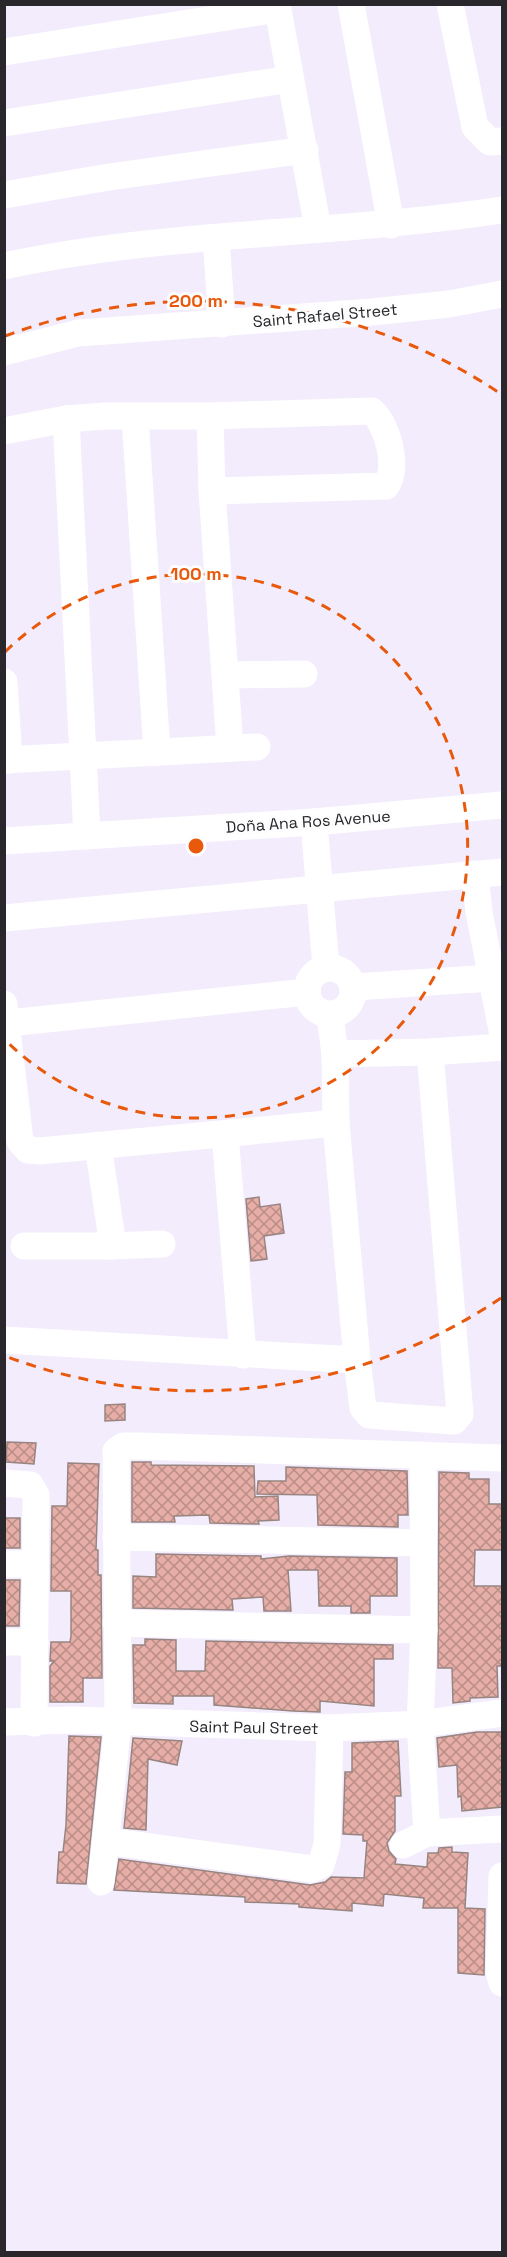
<svg xmlns="http://www.w3.org/2000/svg" width="507" height="2257" font-family="'Space Grotesk',sans-serif">
<defs>
<pattern id="building-cross-hatch" width="8" height="8" patternUnits="userSpaceOnUse" patternTransform="scale(1.5)"><rect width="8" height="8" fill="#e6aea6"/><path d="M0 0l8 8M0 8l8-8" fill="none" stroke="#ba8d87"/></pattern>
</defs>
<rect width="100%" height="100%" fill="#f3ecfd"/>
<!-- building -->
<g fill="url(#building-cross-hatch)" stroke="#988582" stroke-width="1.5">
<polygon points="259,1197 260,1207 280,1204 284,1233 264,1236 267,1259 251,1261 246,1199"/>
<polygon points="125,1404 125,1420 105,1421 105,1405"/>
<polygon points="7,1442 36,1443 34,1464 6,1462"/>
<polygon points="132,1462 151,1462 151,1465 254,1466 255,1497 278,1496 279,1520 258,1521 259,1524 210,1523 209,1515 174,1516 175,1522 132,1522"/>
<polygon points="68,1463 99,1464 96,1550 98,1550 98,1575 101,1575 102,1678 83,1678 83,1702 50,1702 50,1666 54,1661 50,1661 51,1642 70,1642 71,1636 71,1591 51,1591 52,1506 67,1506"/>
<polygon points="286,1467 407,1471 408,1515 398,1515 398,1527 318,1525 317,1495 257,1494 258,1481 286,1481"/>
<polygon points="439,1472 469,1473 469,1479 489,1479 489,1504 501,1504 502,1509 502,1550 475,1550 474,1586 502,1586 502,1666 497,1666 498,1697 470,1698 470,1701 453,1703 452,1668 438,1668"/>
<rect x="4" y="1518" width="16" height="30"/>
<polygon points="156,1554 261,1556 261,1559 289,1556 397,1558 397,1596 370,1596 370,1613 351,1613 351,1606 319,1606 318,1570 288,1570 291,1611 264,1611 263,1597 232,1599 233,1610 133,1608 133,1576 156,1577"/>
<polygon points="4,1580 20,1580 19,1626 4,1626"/>
<polygon points="145,1639 176,1640 176,1671 205,1671 206,1641 393,1645 393,1659 374,1659 374,1706 320,1701 320,1712 293,1711 214,1705 214,1696 173,1696 173,1704 134,1703 133,1645 145,1645"/>
<polygon points="477,1732 502,1732 502,1807 462,1811 461,1796 458,1797 457,1765 439,1767 437,1738"/>
<polygon points="69,1736 101,1737 86,1884 57,1883 59,1852 63,1852 66,1825"/>
<polygon points="133,1738 182,1741 177,1765 148,1759 146,1830 124,1828"/>
<polygon points="398,1741 401,1796 395,1796 395,1831 387,1843 389,1851 396,1859 395,1864 427,1867 428,1853 438,1853 439,1848 452,1847 452,1852 468,1853 465,1908 485,1909 484,1975 458,1973 458,1908 423,1908 424,1898 384,1894 383,1906 352,1903 352,1911 299,1907 299,1904 245,1902 245,1897 114,1890 119,1859 310,1885 325,1882 331,1877 364,1878 367,1841 363,1841 363,1835 343,1834 345,1772 352,1772 352,1743"/>
</g>
<g fill="none" stroke-linecap="round" stroke-linejoin="round">
<!-- minor -->
<g stroke="#fff" stroke-width="27">
<polyline points="277,4 318,229"/>
<polyline points="351,4 391,225"/>
<polyline points="450,4 475,127 490,142 502,141"/>
<polyline points="4,52 278,9"/>
<polyline points="4,123 290,79"/>
<polyline points="4,195 109,177 305,150"/>
<polyline points="216,238 222,324"/>
<path d="M4,266C168,231 337,235 502,210"/>
<polyline points="4,352 78,333 372,312 449,304 502,294"/>
<polyline points="210,416 212,491 230,748"/>
<polyline points="135,417 157,752"/>
<polyline points="66,419 87,836"/>
<path d="M4,431L66,419L105,416H210L372,411C388,426 399,468 386,486L212,491"/>
<polyline points="227,675 304,674"/>
<polyline points="4,682 9,760"/>
<polyline points="4,760 257,747"/>
<polyline points="314,822 326,968"/>
<polyline points="4,841 314,822 502,805"/>
<polyline points="475,874 479,912 502,1030"/>
<polyline points="4,918 502,872"/>
<circle cx="330" cy="991" r="23"/>
<polyline points="354,987 492,978"/>
<polyline points="4,1004 20,1141 28,1150 40,1151 336,1123"/>
<polyline points="330,1015 335,1054 336,1123 357,1360"/>
<polyline points="8,1023 307,992"/>
<polyline points="335,1054 430,1052 502,1047"/>
<polyline points="225,1134 243,1355"/>
<polyline points="24,1246 113,1246 98,1145"/>
<polyline points="113,1246 162,1244"/>
<polyline points="4,1340 357,1360 363,1408 369,1415 454,1421 460,1414 430,1052"/>
<polyline points="423,1455 424,1630 420,1724 427,1833 502,1829"/>
<polyline points="4,1483 30,1485 36,1495 34,1723"/>
<polyline points="116,1537 422,1543"/>
<polyline points="4,1564 35,1564"/>
<polyline points="116,1623 424,1630"/>
<polyline points="4,1642 35,1642"/>
<polyline points="4,1722 72,1720 330,1728 420,1724 502,1713"/>
<polyline points="106,1841 312,1869 321,1865 327,1844 330,1728"/>
<polyline points="403,1845 427,1833"/>
<polyline points="502,1876 499,1972 502,1983"/>
<polyline points="101,1882 118,1723 116,1451 123,1446 140,1446 502,1458"/>
</g>
</g>
<!-- distance rings -->
<g fill="none" stroke="#e8590c" stroke-width="3" stroke-dasharray="10 8">
<path d="M5 652A272 272 0 1 1 5 1040"/>
<path d="M501 1298A545 545 0 0 1 5 1356M5 336A545 545 0 0 1 501 394"/>
</g>
<g text-anchor="middle" stroke-width="6" stroke-linejoin="round" paint-order="stroke">
<!-- street labels -->
<g font-size="16" fill="#29262c" stroke="#fdfdfd">
<text transform="translate(325 315) rotate(-5)" y="6">Saint Rafael Street</text>
<text transform="translate(308 821) rotate(-4)" y="6">Doña Ana Ros Avenue</text>
<text transform="translate(254 1727) rotate(1)" y="6">Saint Paul Street</text>
</g>
</g>
<circle cx="196" cy="846" r="9" fill="#e8590c" stroke="#fdfdfd" stroke-width="3"/>
<g font-size="18" text-anchor="middle" font-weight="bold" fill="#e8590c" stroke="#fdfdfd" stroke-width="6" stroke-linejoin="round" paint-order="stroke">
<text x="196" y="307">200 m</text>
<text x="196" y="580">100 m</text>
</g>
<!-- border -->
<rect width="507" height="2257" fill="none" stroke="#29262c" stroke-width="12"/>
</svg>
